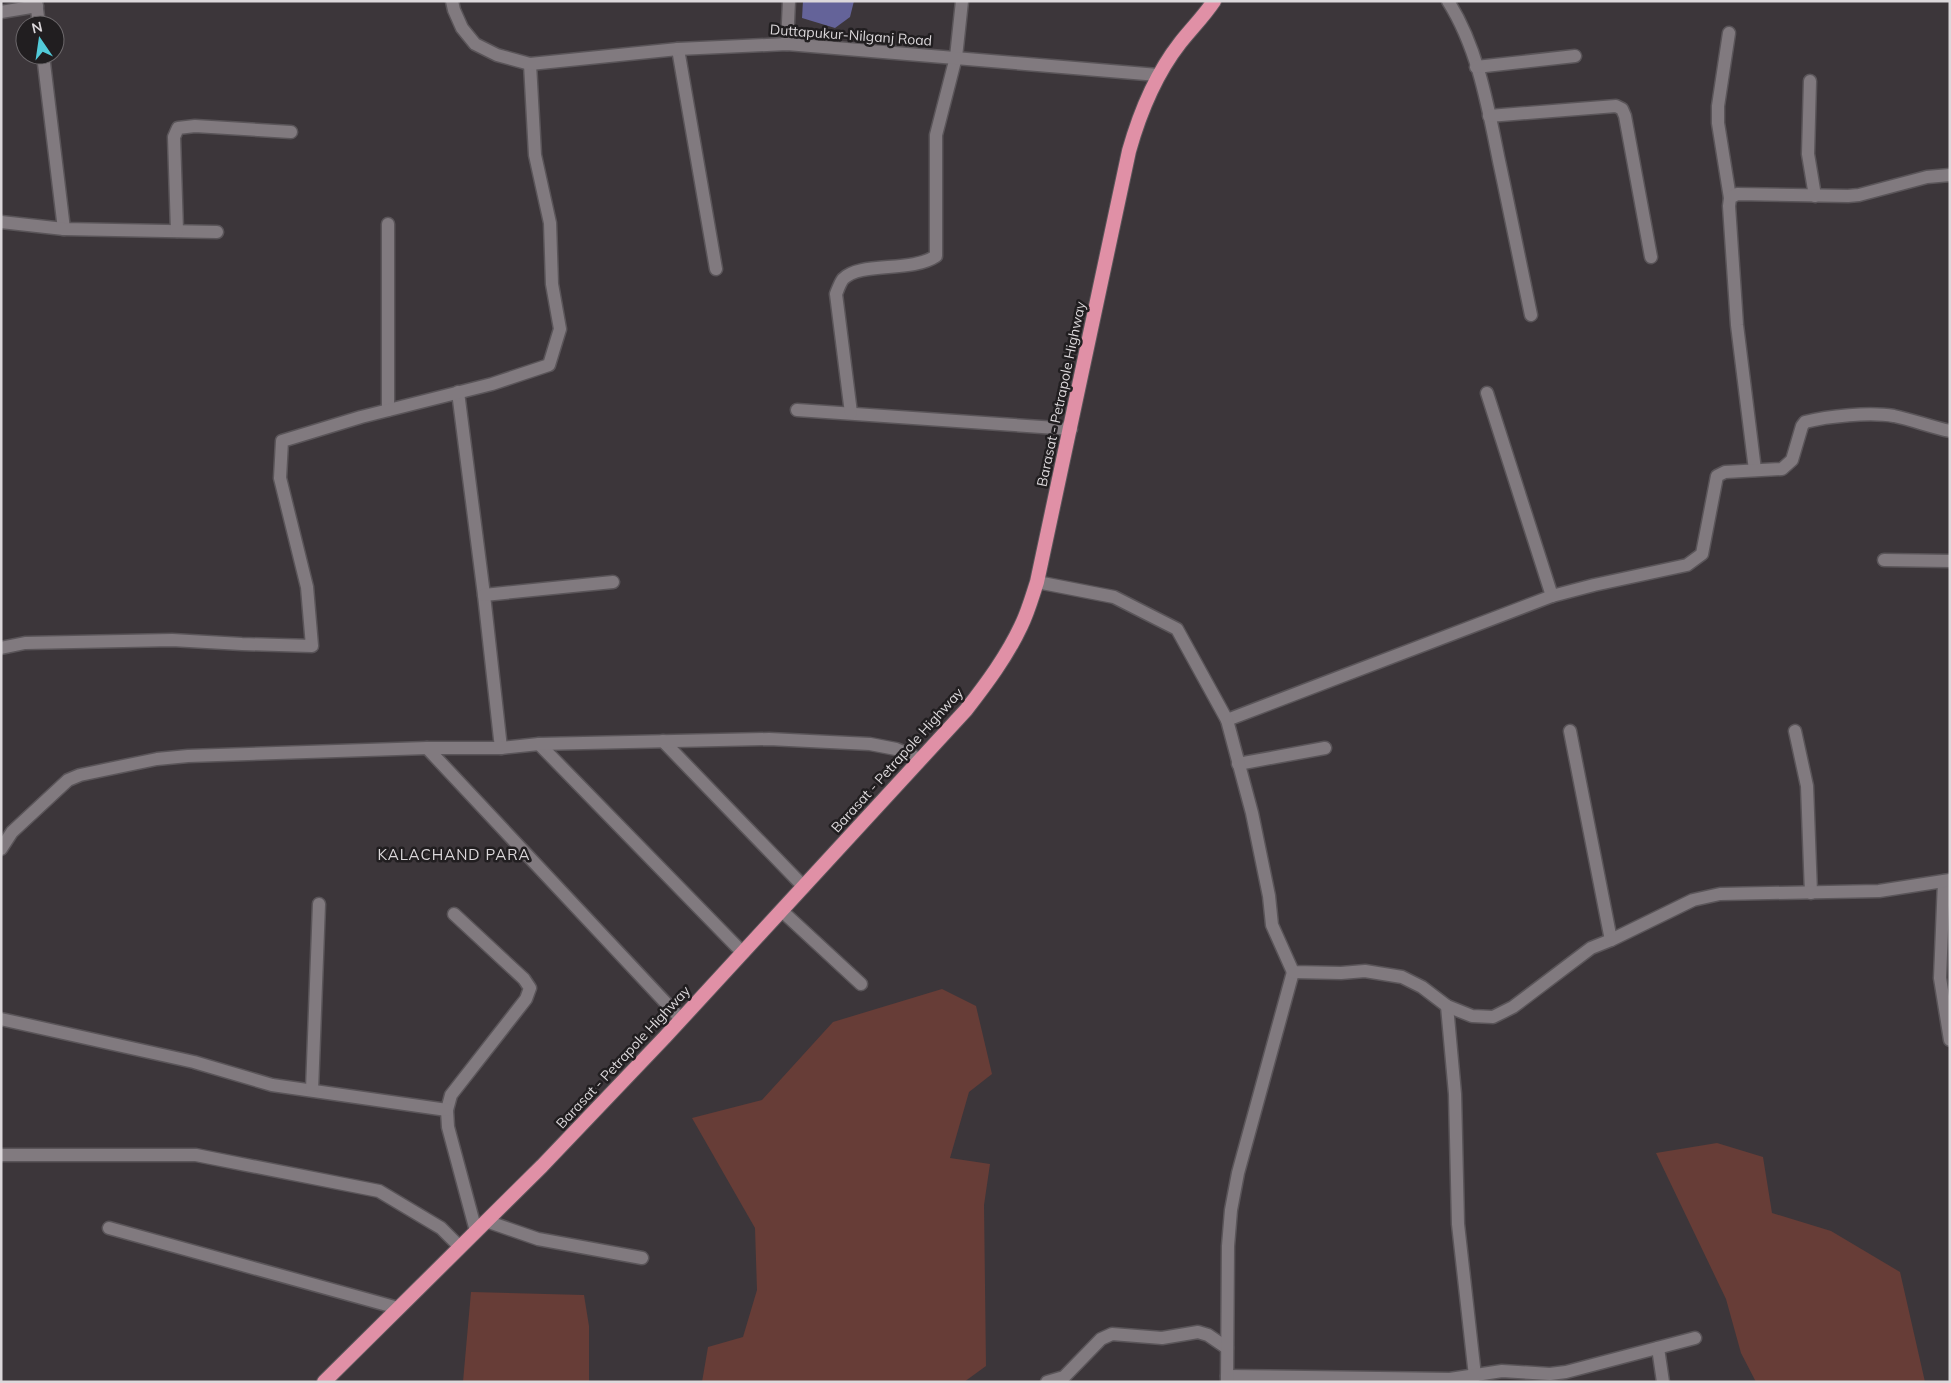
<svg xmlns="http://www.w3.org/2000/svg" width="1951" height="1383" font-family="Mulish,sans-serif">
<rect width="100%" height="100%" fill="#3c363a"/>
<!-- green -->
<g fill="#673d37">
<polygon points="942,989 976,1006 992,1074 969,1092 950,1158 990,1164 984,1205 986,1366 964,1382 702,1382 708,1347 743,1337 757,1290 755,1228 692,1118 762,1100 833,1022"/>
<polygon points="1717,1143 1763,1157 1772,1213 1831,1231 1900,1272 1925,1382 1756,1382 1741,1353 1726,1299 1656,1153"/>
<polygon points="471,1292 584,1295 589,1326 589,1382 463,1382"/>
</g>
<!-- water -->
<polygon fill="#646399" points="803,1 854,1 850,17 835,28 802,18"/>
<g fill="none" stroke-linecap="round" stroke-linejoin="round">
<defs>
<g id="minor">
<polyline points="36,1 39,25"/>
<path d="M1448,1C1478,48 1488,107 1499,161C1510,212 1520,263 1531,315"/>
<polyline points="1,12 37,6"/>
<polyline points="1729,33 1718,106 1718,123 1730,198"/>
<polyline points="787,44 789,1"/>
<polyline points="678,49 716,269"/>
<polyline points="43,55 64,229"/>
<polyline points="1476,67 1575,56"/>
<polyline points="1810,81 1808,154 1815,196"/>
<polyline points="1489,116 1616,106 1622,109 1625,116 1651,257"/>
<polyline points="1,222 64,229 217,232"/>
<polyline points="177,231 174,137 178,128 195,126 291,132"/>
<polyline points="458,392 484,595 501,748"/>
<polyline points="1487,393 1552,596"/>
<polyline points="388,410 388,224"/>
<polyline points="797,410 1071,429"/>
<path d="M851,413L836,294C838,289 840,283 843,279C860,261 911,273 936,256V135L956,57L962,1"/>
<polyline points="1755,470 1737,325 1729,206 1730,198 1737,194 1848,196 1859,195 1927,177 1950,175"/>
<polyline points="1884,560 1950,561"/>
<polyline points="484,595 613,582"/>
<polyline points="1,648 25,643 172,640 242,644 312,646 307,587 280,478 282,441 361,417 492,384 549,365 560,329 552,284 550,223 535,155 530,64"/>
<path d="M1227,720L1552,596L1594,585L1687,565L1702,554L1717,476L1725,472L1782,469L1792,460L1802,426L1805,422C1828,416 1870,412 1894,416C1913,420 1931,427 1950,431"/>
<polyline points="1570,731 1611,940"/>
<polyline points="1795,731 1807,786 1811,893"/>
<polyline points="663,741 804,887"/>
<polyline points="539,744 743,953"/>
<polyline points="427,748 681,1019"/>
<polyline points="1238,764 1325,748"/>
<polyline points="1,849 12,832 68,780 80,775 157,759 188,756 427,748 501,748 539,744 769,739 870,744 896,749 920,759"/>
<polyline points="1944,881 1940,978 1950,1040"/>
<polyline points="782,911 861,984"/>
<polyline points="454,914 524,979 530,988 526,999 451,1095 447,1110 448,1127 476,1231"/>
<polyline points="1447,1006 1455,1094 1458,1224 1475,1376"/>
<polyline points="1,1019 194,1062 272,1085 447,1110"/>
<polyline points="312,1090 319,904"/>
<polyline points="1,1155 196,1155 379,1191 441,1228 460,1247"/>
<polyline points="486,1221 538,1239 642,1258"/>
<polyline points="109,1228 398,1308"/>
<polyline points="1658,1348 1663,1382"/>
<polyline points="1227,1376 1450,1379 1502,1371 1550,1374 1566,1372 1695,1338"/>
<polyline points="1047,1382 1064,1377 1101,1339 1112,1334 1162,1338 1198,1332 1208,1335 1227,1348"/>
<polyline points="1227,1382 1228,1246 1231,1210 1238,1173 1293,972"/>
</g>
<polyline id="tertiary" points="1037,582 1114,597 1177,629 1227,720 1252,813 1269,896 1272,925 1293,972 1341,973 1365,971 1402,977 1422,987 1447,1006 1472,1016 1493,1017 1513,1007 1591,948 1611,940 1693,900 1720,894 1879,891 1950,880"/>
<polyline id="secondary" points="452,1 454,10 462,28 475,44 497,55 530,64 678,49 787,44 1158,75"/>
<path id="trunk" d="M324,1382L542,1166L665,1037L966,710C987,683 1007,656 1021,626C1028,612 1032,597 1037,582L1129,151C1140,112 1155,75 1180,43C1191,29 1204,16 1214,1"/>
</defs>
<!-- minor casing -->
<use href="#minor" stroke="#5a5559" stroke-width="15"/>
<!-- tertiary casing -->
<use href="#tertiary" stroke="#5a5559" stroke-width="15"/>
<!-- secondary casing -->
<use href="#secondary" stroke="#5a5559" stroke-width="15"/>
<!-- trunk casing -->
<use href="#trunk" stroke="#5a5559" stroke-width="16"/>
<!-- minor -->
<use href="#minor" stroke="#817a7f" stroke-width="12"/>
<!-- tertiary -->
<use href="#tertiary" stroke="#817a7f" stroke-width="12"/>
<!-- secondary -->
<use href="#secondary" stroke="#817a7f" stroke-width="12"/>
<!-- trunk -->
<use href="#trunk" stroke="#e090a6" stroke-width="14"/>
</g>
<g text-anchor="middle" stroke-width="5" stroke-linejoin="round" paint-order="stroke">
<!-- street labels -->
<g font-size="14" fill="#dcd8db" stroke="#211e20">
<text transform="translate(851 35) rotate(4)" y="5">Duttapukur-Nilganj Road</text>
<text transform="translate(1061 394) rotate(-78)" y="5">Barasat - Petrapole Highway</text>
<text transform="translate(897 760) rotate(-48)" y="5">Barasat - Petrapole Highway</text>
<text transform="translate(623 1057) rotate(-47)" y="5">Barasat - Petrapole Highway</text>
</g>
<!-- neighbourhood labels -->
<g font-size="15" letter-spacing="1" fill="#dcd8db" stroke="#211e20">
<text x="454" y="860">KALACHAND PARA</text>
</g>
</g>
<!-- border -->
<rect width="1951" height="1383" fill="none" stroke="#dcd8db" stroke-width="5"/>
<!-- north arrow -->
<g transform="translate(40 40) rotate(347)"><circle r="24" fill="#211e20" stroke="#6c686b"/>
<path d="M0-4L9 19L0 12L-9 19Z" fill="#52cbd9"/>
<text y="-8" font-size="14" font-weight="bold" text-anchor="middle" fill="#dcd8db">N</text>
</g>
</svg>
